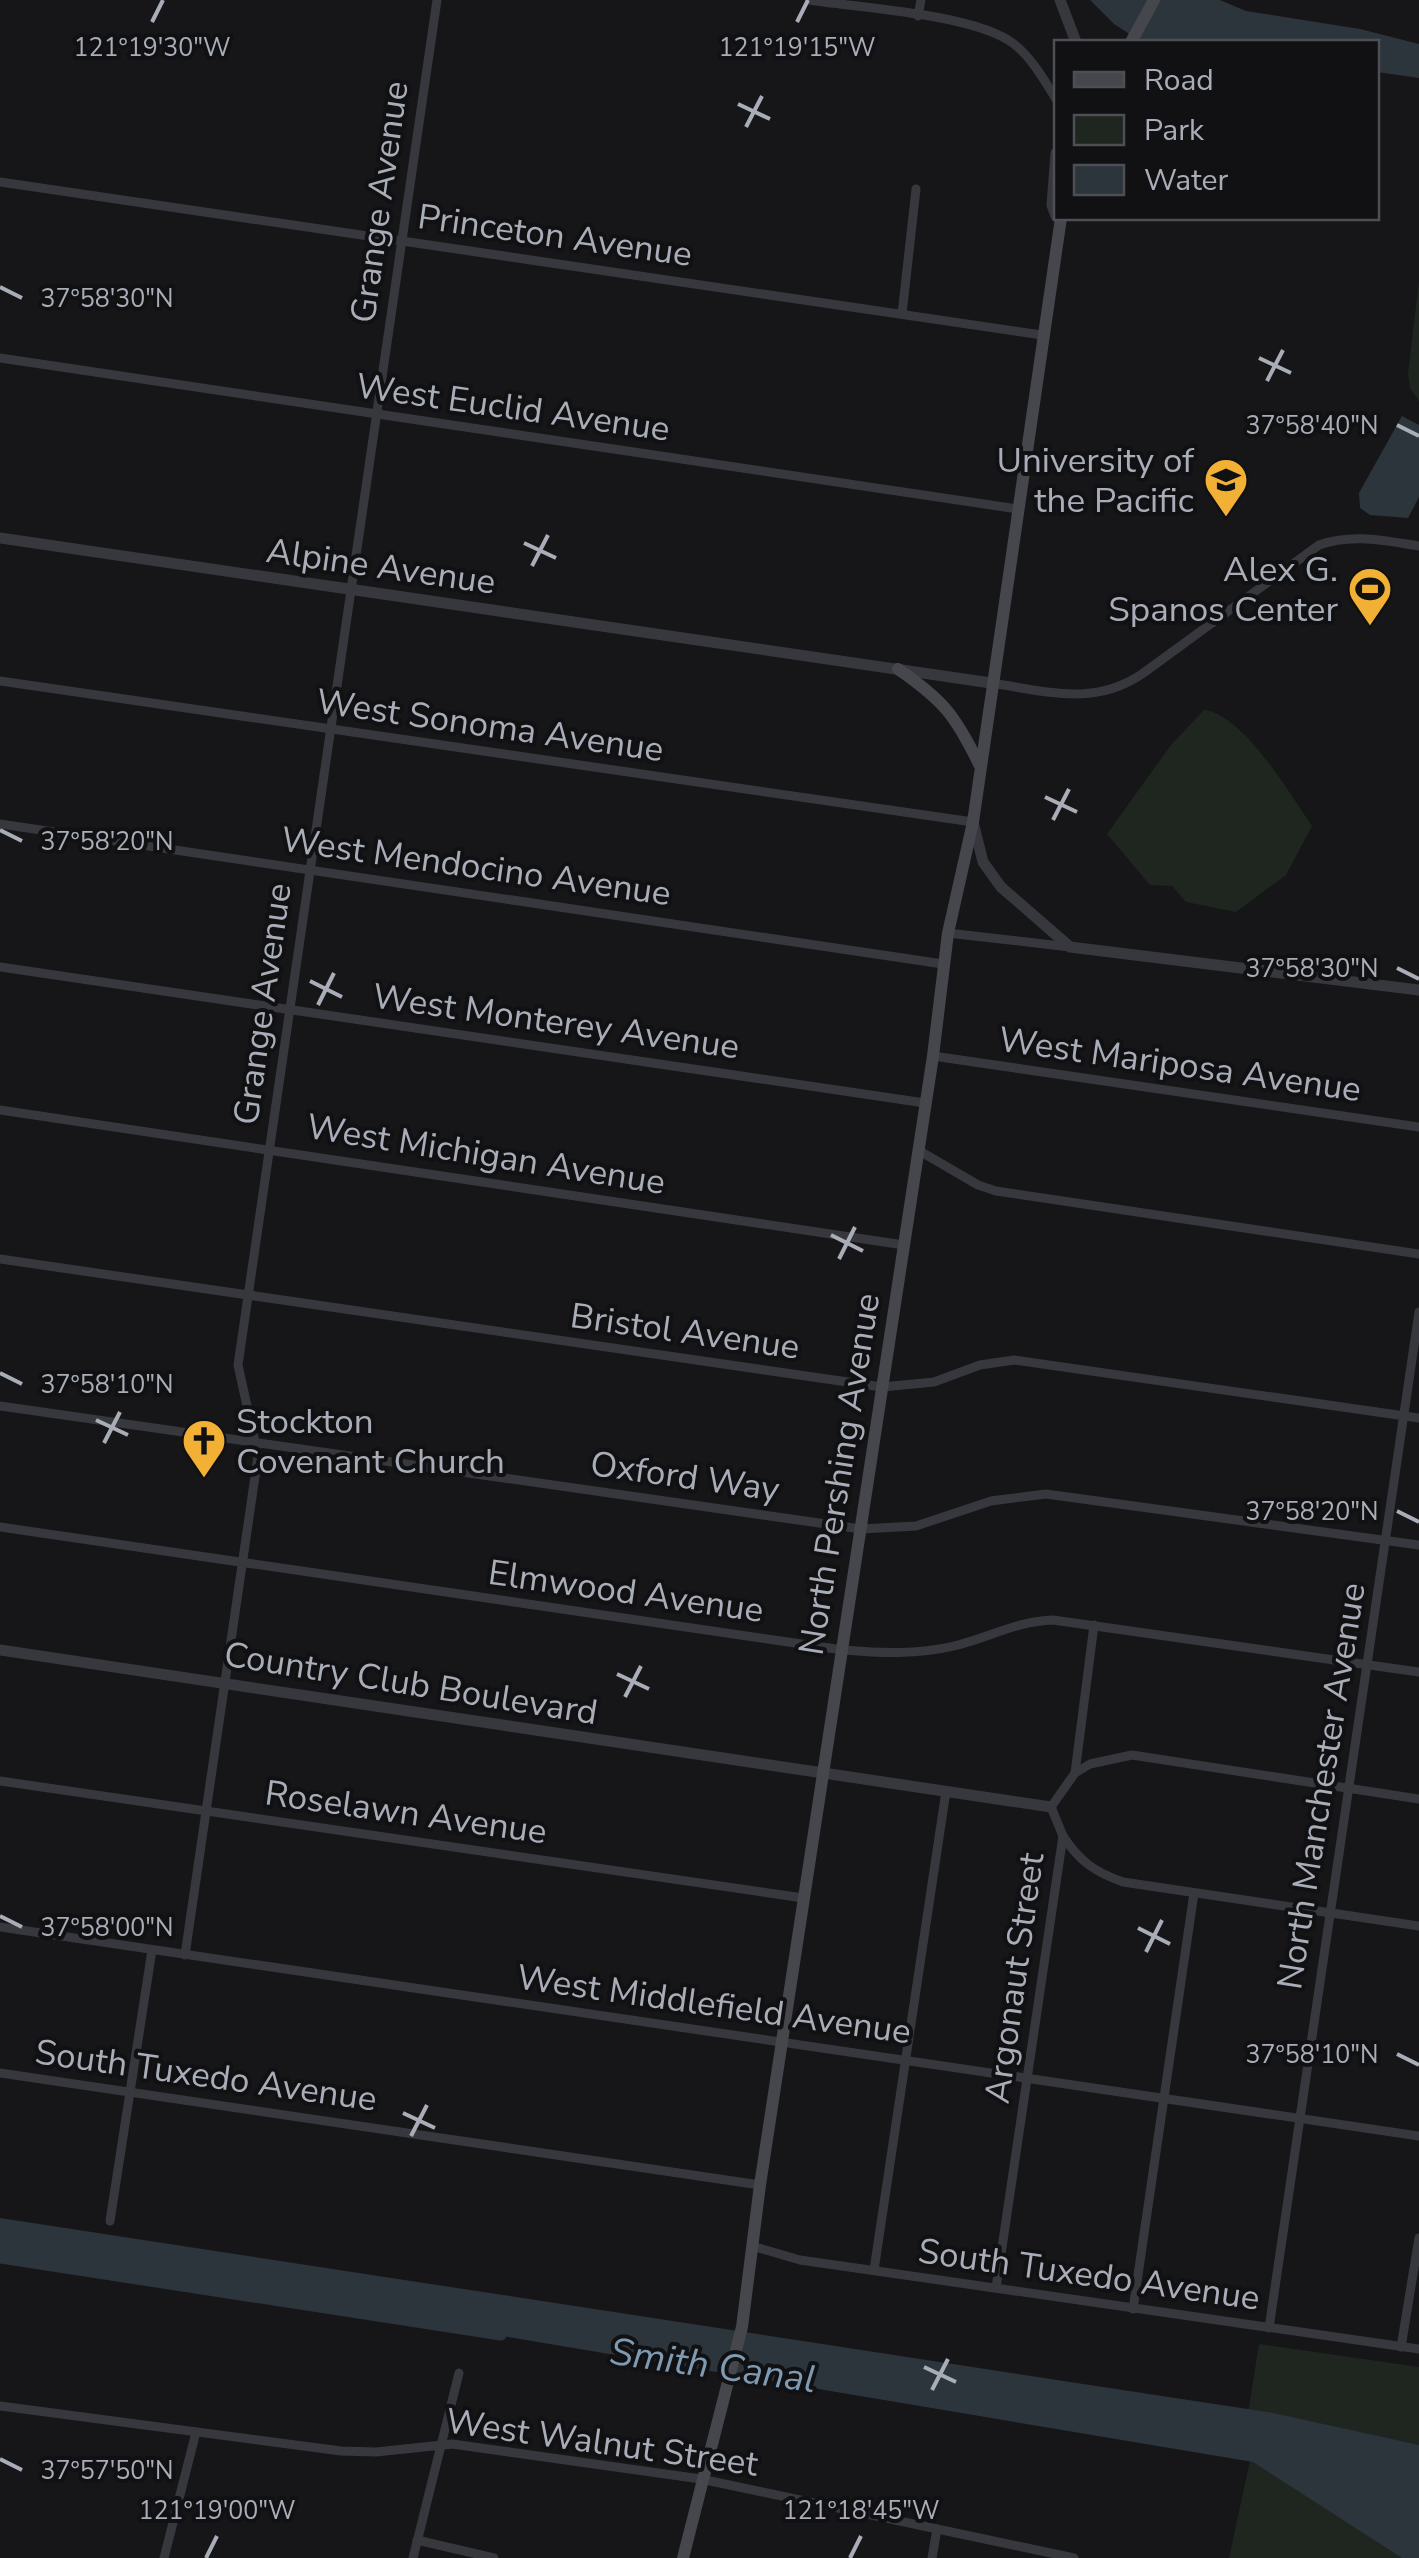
<svg xmlns="http://www.w3.org/2000/svg" width="1419" height="2558" font-family="'Nunito Sans',sans-serif">
<rect width="100%" height="100%" fill="#161618"/>
<!-- green -->
<g fill="#1e261f">
<polygon points="1419,281 1419,401 1410,388 1408,374"/>
<path d="M1204,710C1243,714 1290,794 1312,826L1286,875L1236,912L1186,902L1172,886L1150,885L1107,834L1171,745Z"/>
<polygon points="1259,2344 1419,2367 1419,2558 1229,2558 1251,2456 1247,2420"/>
</g>
<!-- water -->
<g fill="#2c353c">
<polygon points="1090,0 1220,0 1246,11 1360,29 1419,44 1419,78 1377,72 1376,42 1142,42 1114,24"/>
<polygon points="1402,416 1419,425 1419,497 1408,518 1370,515 1360,508 1359,493"/>
<polygon points="0,2218 1273,2413 1419,2445 1419,2558 1402,2558 1253,2462 300,2302 0,2257"/>
</g>
<g fill="none" stroke-linecap="round" stroke-linejoin="round">
<!-- canal -->
<polyline stroke="#2c353c" stroke-width="11" points="0,2258 501,2335"/>
<!-- minor -->
<g stroke="#37383d" stroke-width="9">
<path d="M809,0C861,8 975,14 1014,44C1032,58 1044,80 1056,99"/>
<polyline points="918,16 921,0"/>
<polyline points="0,182 1042,335"/>
<polyline points="902,314 916,189"/>
<polyline points="0,358 1018,509"/>
<polyline points="0,681 973,822"/>
<path d="M991,683C1046,691 1093,707 1142,674L1319,545C1352,533 1386,541 1419,546"/>
<polyline points="0,824 943,964"/>
<polyline points="948,933 1070,947"/>
<polyline points="0,967 925,1103"/>
<polyline points="933,1056 1419,1127"/>
<polyline points="0,1110 904,1245"/>
<polyline points="918,1150 978,1185 996,1191 1419,1254"/>
<polyline points="0,1259 882,1387 934,1382 980,1365 1014,1360 1419,1418"/>
<polyline points="0,1406 861,1529 916,1526 991,1501 1046,1494 1419,1545"/>
<path d="M0,1527L843,1650C880,1653 917,1655 954,1646C988,1638 1017,1621 1053,1620L1419,1672"/>
<polyline points="1075,1773 1090,1764 1132,1755 1419,1799"/>
<polyline points="0,1781 803,1898"/>
<path d="M1063,1836C1080,1862 1095,1872 1123,1882L1419,1926"/>
<polyline points="0,1927 1419,2136"/>
<polyline points="185,1955 258,1456 238,1365 437,0"/>
<polyline points="0,2073 760,2185"/>
<polyline points="110,2221 152,1950"/>
<polyline points="752,2246 800,2260 1419,2349"/>
<polyline points="874,2270 946,1791"/>
<polyline points="996,2288 1063,1836 1051,1807 1075,1773 1094,1625"/>
<polyline points="1133,2309 1194,1893"/>
<polyline points="1269,2328 1419,1312"/>
<polyline points="1401,2347 1419,2238"/>
<polyline points="0,2406 341,2451 376,2452 452,2444 701,2479 1074,2558"/>
<polyline points="417,2540 494,2558"/>
<polyline points="164,2558 196,2432"/>
<polyline points="413,2558 459,2373"/>
<polyline points="932,2558 937,2529"/>
</g>
<!-- tertiary -->
<g stroke="#37383d" stroke-width="11">
<polyline points="1060,0 1076,42"/>
<polyline points="1056,153 1052,205 1056,216"/>
<polyline points="0,538 991,683"/>
<polyline points="973,822 983,862 1001,887 1070,947 1419,990"/>
<polyline points="0,1650 1051,1807"/>
</g>
<!-- secondary -->
<g stroke="#45474d" stroke-width="12">
<polyline points="1131,42 1154,0"/>
<path d="M898,669C943,700 955,715 979,764"/>
<polyline points="683,2558 742,2327 760,2185 933,1056 948,933 973,822 1061,218"/>
</g>
</g>
<!-- ticks -->
<path fill="none" stroke="#a8adb8" stroke-width="4" d="M152,22L163,0M797,22L808,0M738,104L770,119M746,127L762,96M0,287L22,298M1259,358L1291,373M1267,381L1283,350M1397,425L1419,436M524,543L556,558M532,566L548,535M1045,797L1077,812M1053,820L1069,789M0,830L22,841M1397,968L1419,979M310,981L342,997M318,1005L334,973M831,1235L863,1251M839,1259L855,1227M0,1373L22,1384M96,1420L128,1435M104,1443L120,1412M1397,1511L1419,1522M617,1674L649,1689M625,1697L641,1666M0,1916L22,1927M1138,1928L1170,1944M1146,1952L1162,1920M1397,2054L1419,2065M403,2113L435,2128M411,2136L427,2105M924,2367L956,2382M932,2390L948,2359M0,2459L22,2470M206,2558L217,2536M850,2558L861,2536"/>
<!-- icons -->
<defs>
<symbol id="university-pin" viewBox="-11 -11 22 30"><path d="M0 17L-7.5 6A9.5 9.5 0 1 1 7.5 6Z" fill="#f2b134" stroke="#111113"/><path d="M0-5L7-2L0 1L-7-2ZM-4 1L0 2.5L4 1V4Q0 6-4 4Z" fill="#111"/></symbol>
<symbol id="stadium-pin" viewBox="-11 -11 22 30"><path d="M0 17L-7.5 6A9.5 9.5 0 1 1 7.5 6Z" fill="#f2b134" stroke="#111113"/><path d="M0-5a6.5 5 0 1 0 0 10a6.5 5 0 1 0 0-10ZM-3.5-1.8h7v3.6h-7Z" fill="#111"/></symbol>
<symbol id="church-pin" viewBox="-11 -11 22 30"><path d="M0 17L-7.5 6A9.5 9.5 0 1 1 7.5 6Z" fill="#f2b134" stroke="#111113"/><path d="M-1.2-6h2.4v3.5h3.3v2.4h-3.3V6h-2.4V-.1h-3.3v-2.4h3.3Z" fill="#111"/></symbol>
</defs>
<g fill-rule="evenodd">
<use href="#university-pin" x="1201" y="455" width="50" height="68"/>
<use href="#stadium-pin" x="1345" y="564" width="50" height="68"/>
<use href="#church-pin" x="179" y="1416" width="50" height="68"/>
</g>
<g text-anchor="middle" stroke-width="8" stroke-linejoin="round" paint-order="stroke">
<!-- street labels -->
<g font-size="35" fill="#a8adb8" stroke="#111113">
<text transform="translate(379 202) rotate(-82)" y="12">Grange Avenue</text>
<text transform="translate(555 235) rotate(8)" y="12">Princeton Avenue</text>
<text transform="translate(513 407) rotate(8)" y="12">West Euclid Avenue</text>
<text transform="translate(381 566) rotate(8)" y="12">Alpine Avenue</text>
<text transform="translate(490 725) rotate(8)" y="12">West Sonoma Avenue</text>
<text transform="translate(476 866) rotate(8)" y="12">West Mendocino Avenue</text>
<text transform="translate(262 1004) rotate(-82)" y="12">Grange Avenue</text>
<text transform="translate(556 1021) rotate(8)" y="12">West Monterey Avenue</text>
<text transform="translate(1180 1064) rotate(8)" y="12">West Mariposa Avenue</text>
<text transform="translate(486 1154) rotate(9)" y="12">West Michigan Avenue</text>
<text transform="translate(685 1331) rotate(8)" y="12">Bristol Avenue</text>
<text transform="translate(839 1474) rotate(-81)" y="12">North Pershing Avenue</text>
<text transform="translate(685 1476) rotate(8)" y="12">Oxford Way</text>
<text transform="translate(626 1591) rotate(8)" y="12">Elmwood Avenue</text>
<text transform="translate(411 1683) rotate(9)" y="12">Country Club Boulevard</text>
<text transform="translate(1321 1786) rotate(-81)" y="12">North Manchester Avenue</text>
<text transform="translate(406 1812) rotate(8)" y="12">Roselawn Avenue</text>
<text transform="translate(1014 1978) rotate(-82)" y="12">Argonaut Street</text>
<text transform="translate(714 2004) rotate(8)" y="12">West Middlefield Avenue</text>
<text transform="translate(206 2075) rotate(8)" y="12">South Tuxedo Avenue</text>
<text transform="translate(1089 2274) rotate(8)" y="12">South Tuxedo Avenue</text>
<text transform="translate(602 2442) rotate(8)" y="12">West Walnut Street</text>
</g>
<!-- poi labels -->
<g font-size="35" fill="#a8adb8" stroke="#111113" text-anchor="end">
<text x="1194" y="472">University of<tspan x="1194" dy="40">the Pacific</tspan></text>
<text x="1338" y="581">Alex G.<tspan x="1338" dy="40">Spanos Center</tspan></text>
<text x="236" y="1433" text-anchor="start">Stockton<tspan x="236" dy="40">Covenant Church</tspan></text>
</g>
<!-- water labels -->
<g font-size="38" font-style="italic" fill="#7f9bb3" stroke="#111113">
<text transform="translate(713 2365) rotate(8)" y="13">Smith Canal</text>
</g>
</g>
<g font-size="25" text-anchor="middle" fill="#a8adb8" stroke="#111113" stroke-width="8" stroke-linejoin="round" paint-order="stroke">
<text x="152" y="56">121°19'30"W</text>
<text x="797" y="56">121°19'15"W</text>
<text x="107" y="307">37°58'30"N</text>
<text x="1312" y="434">37°58'40"N</text>
<text x="107" y="850">37°58'20"N</text>
<text x="1312" y="977">37°58'30"N</text>
<text x="107" y="1393">37°58'10"N</text>
<text x="1312" y="1520">37°58'20"N</text>
<text x="107" y="1936">37°58'00"N</text>
<text x="1312" y="2063">37°58'10"N</text>
<text x="107" y="2479">37°57'50"N</text>
<text x="217" y="2519">121°19'00"W</text>
<text x="861" y="2519">121°18'45"W</text>
</g>
<!-- legend -->
<rect x="1054" y="40" width="325" height="180" fill="#111113" stroke="#4d4f55" stroke-width="2.5"/>
<rect x="1074" y="72" width="50" height="15" fill="#45474d" stroke="#4d4f55" stroke-width="2.5"/>
<text x="1144" y="90" font-size="30" fill="#a8adb8">Road</text>
<rect x="1074" y="115" width="50" height="30" fill="#1e261f" stroke="#4d4f55" stroke-width="2.5"/>
<text x="1144" y="140" font-size="30" fill="#a8adb8">Park</text>
<rect x="1074" y="165" width="50" height="30" fill="#2c353c" stroke="#4d4f55" stroke-width="2.5"/>
<text x="1144" y="190" font-size="30" fill="#a8adb8">Water</text>
</svg>
